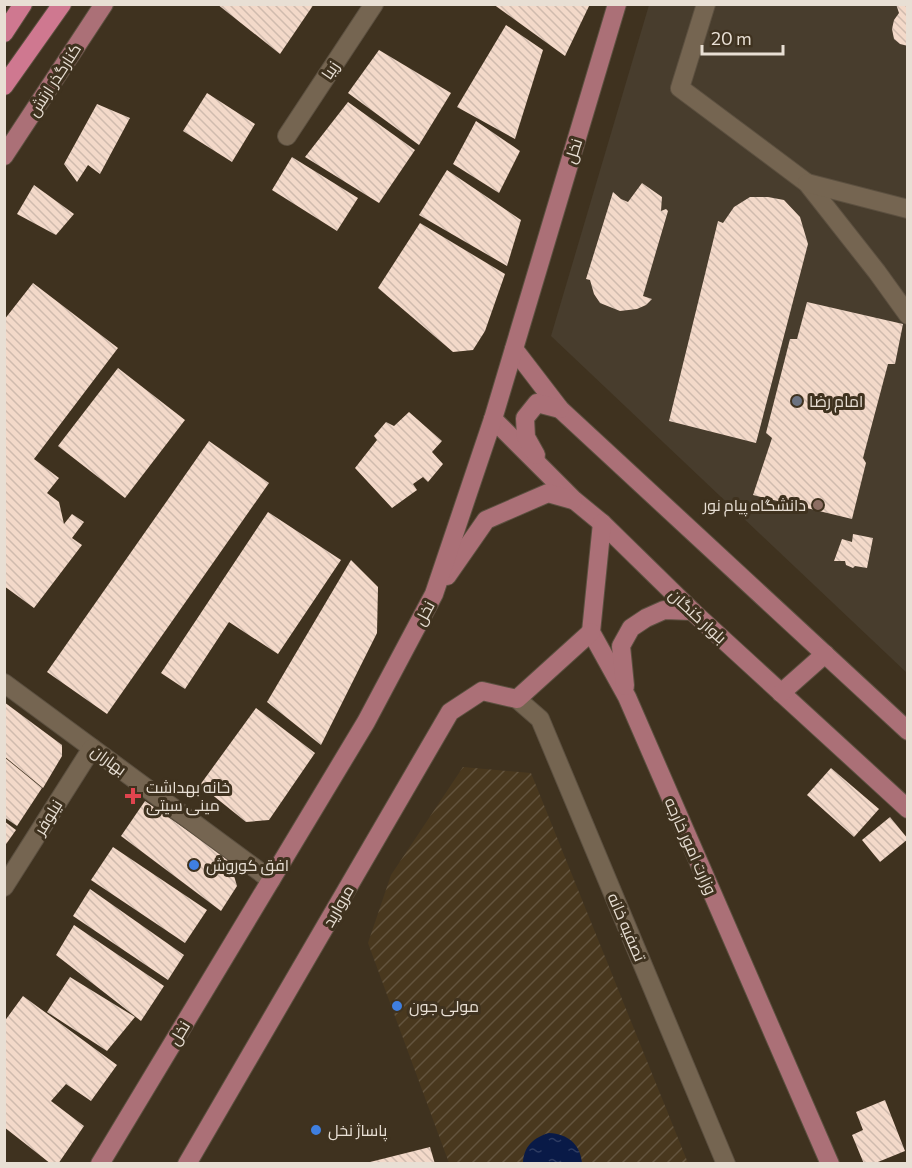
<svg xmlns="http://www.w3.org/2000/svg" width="912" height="1168" font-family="Commissioner,Cairo,sans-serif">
<defs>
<pattern id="industrial-furrows" width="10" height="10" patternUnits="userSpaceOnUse" patternTransform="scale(1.5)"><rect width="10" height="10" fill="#49381e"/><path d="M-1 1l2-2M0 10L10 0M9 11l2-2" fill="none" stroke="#63543e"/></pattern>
<pattern id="water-ripples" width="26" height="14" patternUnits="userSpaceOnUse" patternTransform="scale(1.5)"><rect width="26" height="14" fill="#091a47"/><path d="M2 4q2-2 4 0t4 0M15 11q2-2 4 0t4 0" fill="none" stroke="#2d3b61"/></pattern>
<pattern id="building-back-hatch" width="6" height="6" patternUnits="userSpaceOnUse" patternTransform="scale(1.5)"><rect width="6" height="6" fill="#f3d9c9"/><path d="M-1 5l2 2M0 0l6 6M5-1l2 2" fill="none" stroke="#d0bbae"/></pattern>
</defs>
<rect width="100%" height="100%" fill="#3f321f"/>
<!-- industrial -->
<polygon fill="url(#industrial-furrows)" points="463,767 531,773 688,1163 449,1163 368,943 391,875"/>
<!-- education -->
<polygon fill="#483d2d" points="649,5 907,5 907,673 551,336"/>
<!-- water -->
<path fill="url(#water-ripples)" d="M549,1133C568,1134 580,1144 582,1163H523C523,1147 534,1137 549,1133Z"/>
<!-- building -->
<g fill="url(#building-back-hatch)">
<polygon points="217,4 314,4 280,54"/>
<polygon points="493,4 590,4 565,56"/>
<polygon points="896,4 908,4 908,46 900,44 894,39 892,29 894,20 899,13"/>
<polygon points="506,25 543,50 515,139 457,107"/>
<polygon points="379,50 451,93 419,145 348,93"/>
<polygon points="207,93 255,124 232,162 183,131"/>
<polygon points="348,102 415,150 379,203 305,157"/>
<polygon points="97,104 130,118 100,174 88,165 77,182 64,164"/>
<polygon points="476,121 520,151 499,193 453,164"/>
<polygon points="292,157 358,198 337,231 272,190"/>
<polygon points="447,170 521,220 507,266 419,215"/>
<polygon points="642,183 662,197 661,211 666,209 668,211 643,296 652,299 646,305 637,309 620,311 600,303 594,294 590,280 586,279 613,192 621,199 628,202"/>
<polygon points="34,185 74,214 56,235 17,214"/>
<polygon points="750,197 768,197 784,200 800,217 808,244 756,443 669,421 718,221 723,223 734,207"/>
<polygon points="420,223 505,274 485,331 473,350 453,352 378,288"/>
<polygon points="33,283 118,348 34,459 59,478 47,493 59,502 64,524 72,514 84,522 72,538 82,545 34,608 4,586 4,320"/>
<polygon points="807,302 903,324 895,364 888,364 863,458 866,463 852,519 753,495 772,438 766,433 790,339 797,339"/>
<polygon points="118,368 185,420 125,498 58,446"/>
<polygon points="409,412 442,441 432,452 443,464 428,482 423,477 413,484 417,490 392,508 355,468 377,440 374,436 386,422 394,426"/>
<polygon points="209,441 269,483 107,714 47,672"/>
<polygon points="268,512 341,560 278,654 229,622 185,689 161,673"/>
<polygon points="853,534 873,538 867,568 855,566 853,568 846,565 845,561 834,561 842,539 852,542"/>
<polygon points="351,560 378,587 377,633 321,745 267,702"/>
<polygon points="4,702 62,745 62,756 43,788 4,756"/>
<polygon points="256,708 315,753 269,820 246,822 200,785"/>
<polygon points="4,757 42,788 17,826 4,817"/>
<polygon points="831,768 879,809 854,837 807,795"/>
<polygon points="145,801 229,859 237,886 221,911 121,836"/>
<polygon points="890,817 908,839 880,862 862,840"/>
<polygon points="4,821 16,830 4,847"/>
<polygon points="113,847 207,910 185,943 91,880"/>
<polygon points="90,889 184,955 168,980 73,916"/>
<polygon points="74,925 164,986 141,1021 56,955"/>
<polygon points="70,977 135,1017 107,1051 47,1012"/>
<polygon points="23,996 117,1065 91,1101 66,1084 51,1101 84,1126 58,1164 51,1164 4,1127 4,1022"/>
<polygon points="885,1100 905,1151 873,1164 864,1164 852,1135 863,1130 856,1112"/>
<polygon points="430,1147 435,1164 366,1164 366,1163"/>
</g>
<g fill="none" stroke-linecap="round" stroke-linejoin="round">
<defs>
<g id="minor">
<polyline points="706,4 680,88 807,183 877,272 908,315"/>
<polyline points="287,136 374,4"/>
<polyline points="807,183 908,209"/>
<polyline points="4,683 271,880"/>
<polyline points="517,699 540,719 726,1164"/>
<polyline points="4,887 92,748"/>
</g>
<g id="major">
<polyline points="4,156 104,4"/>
<polyline points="514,349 560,409 908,731"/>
<polyline points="493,419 574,500 602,523 692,611 908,809"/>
<polyline points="536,455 526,437 525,418 537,403 560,409"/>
<polyline points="602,523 591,632 627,697 830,1164"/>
<polyline points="447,576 486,520 548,493 573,500"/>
<polyline points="625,686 621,646 631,628 646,618 664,610 692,611"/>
<polyline points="781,693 825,654"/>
<polyline points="100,1164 366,722 434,594 493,419 617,4"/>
<polyline points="187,1164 450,712 482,691 517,699 591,632"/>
</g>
<g id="highway">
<polyline points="4,33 23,4"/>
<polyline points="4,86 62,4"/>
</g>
</defs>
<!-- minor casing -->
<use href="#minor" stroke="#5c5040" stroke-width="20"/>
<!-- major casing -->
<use href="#major" stroke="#5c5040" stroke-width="20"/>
<!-- highway casing -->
<use href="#highway" stroke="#5c5040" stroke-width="20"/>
<!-- minor -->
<use href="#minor" stroke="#756551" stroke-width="18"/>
<!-- major -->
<use href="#major" stroke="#ab7077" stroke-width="18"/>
<!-- highway -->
<use href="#highway" stroke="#cf7890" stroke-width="18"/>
</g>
<!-- markers -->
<circle fill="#6b7280" stroke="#3f321f" stroke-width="2" cx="797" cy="401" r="6"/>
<circle fill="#8d6e63" stroke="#3f321f" stroke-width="2" cx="818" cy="505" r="6"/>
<path fill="#e0444e" stroke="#3f321f" stroke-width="2" d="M130 787h6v6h6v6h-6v6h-6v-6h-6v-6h6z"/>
<g fill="#3f7fe0" stroke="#3f321f" stroke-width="2">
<circle cx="194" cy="865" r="6"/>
<circle cx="397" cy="1006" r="6"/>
<circle cx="316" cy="1130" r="6"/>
</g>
<g text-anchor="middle" stroke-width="6" stroke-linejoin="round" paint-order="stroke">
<!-- street labels -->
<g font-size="16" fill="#e8dfd4" stroke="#3f321f">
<text transform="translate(330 70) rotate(-56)" y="6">زیبا</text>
<text transform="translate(54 80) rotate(-57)" y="6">کنارگذر ارتش</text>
<text transform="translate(573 151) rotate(-73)" y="6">نخل</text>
<text transform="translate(424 613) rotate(-62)" y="6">نخل</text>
<text transform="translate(698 616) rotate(43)" y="6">بلوار کنگان</text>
<text transform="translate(109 760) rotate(36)" y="6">بهاران</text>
<text transform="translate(48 817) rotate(-58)" y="6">نیلوفر</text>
<text transform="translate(691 846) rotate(66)" y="6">وزارت امور خارجه</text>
<text transform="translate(338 906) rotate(-60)" y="6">مروارید</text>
<text transform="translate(627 927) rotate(67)" y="6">تصفیه خانه</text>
<text transform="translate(179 1033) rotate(-59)" y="6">نخل</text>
</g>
<!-- poi labels -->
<g font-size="16" fill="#e8dfd4" stroke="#3f321f" text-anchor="start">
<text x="809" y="407">امام رضا</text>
<text x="806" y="511" text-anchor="end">دانشگاه پیام نور</text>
<text x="146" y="793">خانه بهداشت<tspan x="146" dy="18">مینی سیتی</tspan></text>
<text x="206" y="871">افق کوروش</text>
<text x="409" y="1012">مولی جون</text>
<text x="328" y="1136">پاساژ نخل</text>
</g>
</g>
<!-- border -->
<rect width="912" height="1168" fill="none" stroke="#e8dfd4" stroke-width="12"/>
<!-- scale -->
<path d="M702 45v9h81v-9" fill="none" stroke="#e8dfd4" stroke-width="3"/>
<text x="711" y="45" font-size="18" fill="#e8dfd4" stroke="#3f321f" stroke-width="4.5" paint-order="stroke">20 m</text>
</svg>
